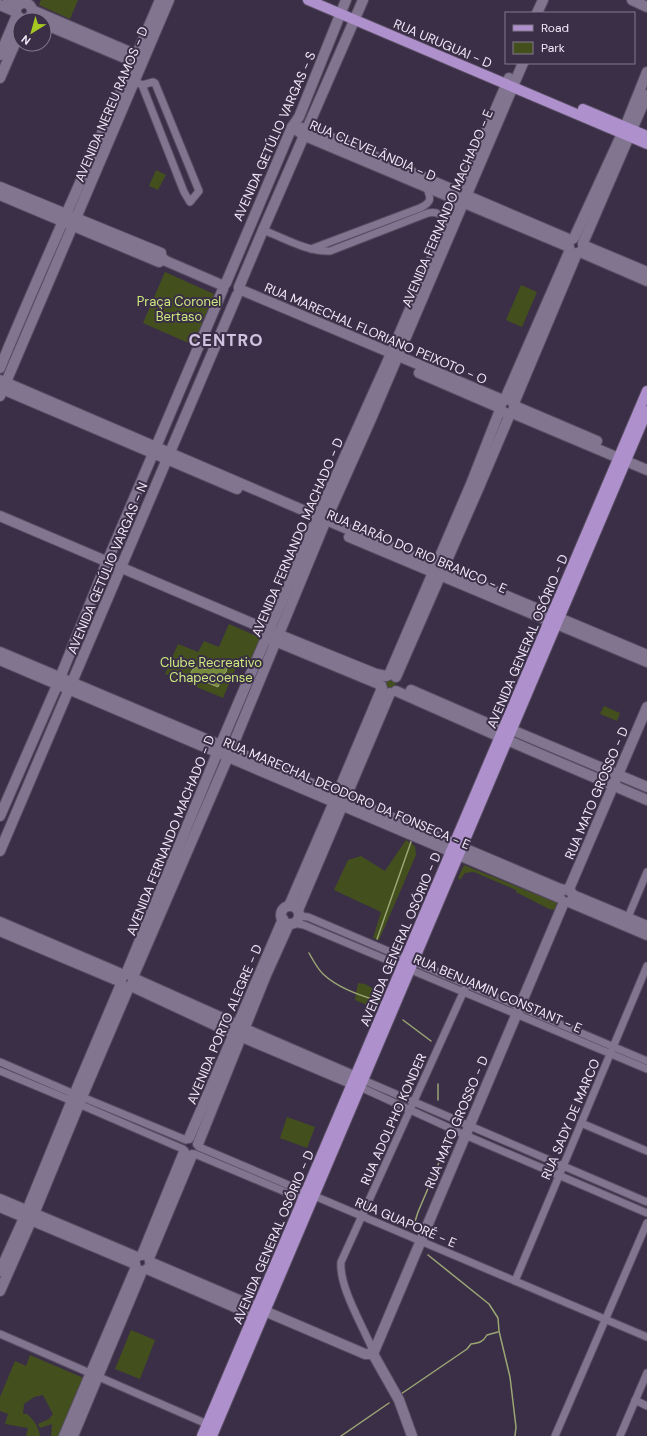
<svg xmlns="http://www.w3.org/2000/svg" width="647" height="1436" font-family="'DM Sans',sans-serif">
<rect width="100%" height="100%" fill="#3b2f47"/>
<!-- green -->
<g fill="#43501d">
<polygon points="41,0 78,0 70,19 39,5"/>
<polygon points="156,170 166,175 158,190 149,186"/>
<polygon points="165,272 214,294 193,345 143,323"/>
<polygon points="521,285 537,292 522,327 506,320"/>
<polygon points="229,624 261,638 249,667 238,663 223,698 165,674 178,644 198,652 204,641 219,647"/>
<circle cx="390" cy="684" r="5.5"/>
<polygon points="604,706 620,713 617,721 600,714"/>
<polygon points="406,840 415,846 416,855 379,940 373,938 381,912 334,890 348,860 361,856 385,871"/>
<polygon points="464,865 557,903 554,910 549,909 516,892 516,890 474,872 465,873 460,880 458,878"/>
<polygon points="358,983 365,984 384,995 380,1002 373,1002 367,1005 355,1000"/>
<polygon points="287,1117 315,1127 307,1148 280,1138"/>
<polygon points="131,1330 155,1340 140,1379 115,1369"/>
<path d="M30,1355L86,1379L62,1436H51L52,1424L40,1428L38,1424L49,1419L53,1414L43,1395L34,1397L24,1404L23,1414H27C34,1420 38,1426 40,1436H26L28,1428L5,1424L8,1414L0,1411V1397L15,1361L26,1366Z"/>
</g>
<!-- water -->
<polygon fill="#768a3b" stroke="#9ba674" points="199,661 206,662 206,665 202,667 205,670 213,661 227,668 226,672 223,675 218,687 201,680 197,681 192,679 191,672 194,668 198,667"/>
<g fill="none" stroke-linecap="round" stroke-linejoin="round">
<!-- stream -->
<g stroke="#9ba674" stroke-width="1.5">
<polyline points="377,939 412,839"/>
<path d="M309,953C313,960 317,968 323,974C337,987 356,994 375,1000"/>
<polyline points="403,1020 431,1041"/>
<polyline points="438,1084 438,1100"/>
<polyline points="413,1228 418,1212 446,1146 446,1134"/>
<polyline points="428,1255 489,1304 498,1318 499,1331 510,1377 516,1427 515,1436"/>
<path d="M401,1394L467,1349L471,1344C479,1343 483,1342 487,1335L498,1332"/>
<polyline points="341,1436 389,1403"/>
</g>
<defs>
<g id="street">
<polyline points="134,81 142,85 184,192 190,202 199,191 155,83 153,82 142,85"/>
<path d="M263,230C284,238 307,252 330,251L428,213C438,211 442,215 447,223"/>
<path d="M311,249L420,208C432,202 431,199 427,188"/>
<polyline points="299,916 308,917 647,1061"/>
<polyline points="626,922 647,872"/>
<polyline points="293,923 304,925 647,1069"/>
<polyline points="0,1062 74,1094"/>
<polyline points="0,1071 72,1101"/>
<polyline points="363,1080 647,1202"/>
<polyline points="360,1087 465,1135 647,1213"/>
<polyline points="82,1097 186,1140"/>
<polyline points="79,1104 183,1149"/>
<polyline points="581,1123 647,1151"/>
<polyline points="199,1147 647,1337"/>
<polyline points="195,1154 307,1201"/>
<polyline points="515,1281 647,966"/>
<polyline points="0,1334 207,1424"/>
<path d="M373,1354L371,1346C361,1323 339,1286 341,1262L467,984"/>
<polyline points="635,1400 647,1406"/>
<polyline points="555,1436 647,1223"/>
<polyline points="620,1436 647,1373"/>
</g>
<g id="secondary">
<polyline points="8,0 19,5"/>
<polyline points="632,0 647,7"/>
<circle cx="24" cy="11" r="8"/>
<polyline points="0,5 16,12"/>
<polyline points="32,10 137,55 141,61"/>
<polyline points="537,13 543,0"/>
<polyline points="44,24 134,62 141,62"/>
<polyline points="0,55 17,15"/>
<polyline points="0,78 20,32"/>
<polyline points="292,127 305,136 569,247"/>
<polyline points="302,128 308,128 571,240"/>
<polyline points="0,187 161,253 161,257 166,261 224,286"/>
<polyline points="0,195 159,262 161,257"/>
<polyline points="574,238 625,127 647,72"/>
<polyline points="583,243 647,95"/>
<polyline points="583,245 647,272"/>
<polyline points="580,252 647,281"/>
<polyline points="226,283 292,127 299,117 346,0"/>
<polyline points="239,287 263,230 363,0"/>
<polyline points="239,289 503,400"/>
<path d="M0,368C51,244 108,123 160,0"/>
<polyline points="419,373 500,408"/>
<polyline points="0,380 326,520 647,655"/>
<polyline points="0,388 237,489"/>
<polyline points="0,396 169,0"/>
<polyline points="505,399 509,399 514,403 514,410 510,414 502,412 500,405 505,399 570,250"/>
<polyline points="514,403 577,253"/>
<polyline points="515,406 597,441"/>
<polyline points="512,413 647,470"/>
<polyline points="0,516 270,631 376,674 386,676"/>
<polyline points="349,537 647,662"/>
<polyline points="270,639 381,685"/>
<polyline points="0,652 558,888 563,890 569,889 573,895"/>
<polyline points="0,660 560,898"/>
<polyline points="389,675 471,484 500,410"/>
<polyline points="396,677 479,487 510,414"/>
<polyline points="411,690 503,730 512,730 647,787"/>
<polyline points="396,691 500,737 647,800"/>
<polyline points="0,816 55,690 107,562 223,289"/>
<polyline points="0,851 237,295"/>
<polyline points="569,889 647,707"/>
<polyline points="573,895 647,926"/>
<polyline points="569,902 647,935"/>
<polyline points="289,906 334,802 382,688"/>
<circle cx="290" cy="915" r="9"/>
<polyline points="298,910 390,693"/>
<polyline points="0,922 124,975"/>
<polyline points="0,931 121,982"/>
<polyline points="126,974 223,739 318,516 386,365 509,78"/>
<polyline points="133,977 228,757 326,520 371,419 523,63"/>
<polyline points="133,978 238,1025"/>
<polyline points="131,986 234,1034"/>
<polyline points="245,1029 356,1077"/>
<polyline points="242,1037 353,1084"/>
<polyline points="189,1138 283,919"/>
<polyline points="198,1144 266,975 289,924"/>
<polyline points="0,1199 137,1257"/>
<polyline points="0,1207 135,1264"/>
<polyline points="142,1255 184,1152"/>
<polyline points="149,1258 192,1155"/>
<polyline points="150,1262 365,1354 373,1354"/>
<polyline points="147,1269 253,1315 261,1312"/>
<polyline points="0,1271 24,1218 77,1088 121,984 121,978 126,974"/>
<polyline points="0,1291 31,1221 82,1097 129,987 133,982 133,977"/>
<polyline points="373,1354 564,902"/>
<polyline points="373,1354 399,1400 412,1436"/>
<polyline points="64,1436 136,1267"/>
<polyline points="73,1436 142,1271"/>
</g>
<g id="primary">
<polyline points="308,0 647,144"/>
<polyline points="583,109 647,136"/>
<polyline points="202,1436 647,391"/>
<polyline points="212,1436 647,411"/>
</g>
</defs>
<!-- street casing -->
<use href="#street" stroke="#584d62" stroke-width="9"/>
<!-- secondary casing -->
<use href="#secondary" stroke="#584d62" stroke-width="12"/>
<!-- primary casing -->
<use href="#primary" stroke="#584d62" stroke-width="12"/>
<!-- street -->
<use href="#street" stroke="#827590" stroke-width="7"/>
<!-- secondary -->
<use href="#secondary" stroke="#827590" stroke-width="10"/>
<!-- primary -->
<use href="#primary" stroke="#ae90cc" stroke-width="10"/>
</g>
<g text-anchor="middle" stroke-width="4" stroke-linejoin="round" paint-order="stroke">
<!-- street labels -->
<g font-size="13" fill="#f0e9f8" stroke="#3b2f47">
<text transform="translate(443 43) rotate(23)" y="5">RUA URUGUAI - D</text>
<text transform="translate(111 104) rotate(-67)" y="5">AVENIDA NEREU RAMOS - D</text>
<text transform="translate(274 136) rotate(-66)" y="5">AVENIDA GETÚLIO VARGAS - S</text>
<text transform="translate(373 150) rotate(23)" y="5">RUA CLEVELÂNDIA - D</text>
<text transform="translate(447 208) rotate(-67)" y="5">AVENIDA FERNANDO MACHADO - E</text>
<text transform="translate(376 333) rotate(23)" y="5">RUA MARECHAL FLORIANO PEIXOTO - O</text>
<text transform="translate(297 537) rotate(-67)" y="5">AVENIDA FERNANDO MACHADO - D</text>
<text transform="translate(417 551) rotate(23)" y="5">RUA BARÃO DO RIO BRANCO - E</text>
<text transform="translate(107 568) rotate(-67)" y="5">AVENIDA GETÚLIO VARGAS - N</text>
<text transform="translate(527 641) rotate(-67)" y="5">AVENIDA GENERAL OSÓRIO - D</text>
<text transform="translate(347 793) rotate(23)" y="5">RUA MARECHAL DEODORO DA FONSECA - E</text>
<text transform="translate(596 793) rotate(-67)" y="5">RUA MATO GROSSO - D</text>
<text transform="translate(170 835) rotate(-68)" y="5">AVENIDA FERNANDO MACHADO - D</text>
<text transform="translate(400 939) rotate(-67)" y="5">AVENIDA GENERAL OSÓRIO - D</text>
<text transform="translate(498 993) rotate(23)" y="5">RUA BENJAMIN CONSTANT - E</text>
<text transform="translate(224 1024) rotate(-67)" y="5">AVENIDA PORTO ALEGRE - D</text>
<text transform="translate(393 1119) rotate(-66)" y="5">RUA ADOLPHO KONDER</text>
<text transform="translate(570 1119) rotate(-67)" y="5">RUA SADY DE MARCO</text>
<text transform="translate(456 1122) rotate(-67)" y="5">RUA MATO GROSSO - D</text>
<text transform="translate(406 1222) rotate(23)" y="5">RUA GUAPORÉ - E</text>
<text transform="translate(273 1237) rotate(-67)" y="5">AVENIDA GENERAL OSÓRIO - D</text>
</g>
<!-- park labels -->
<g font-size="13" fill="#cce97e" stroke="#3b2f47">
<text x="179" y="306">Praça Coronel<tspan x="179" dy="15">Bertaso</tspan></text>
<text x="211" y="667">Clube Recreativo<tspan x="211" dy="15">Chapecoense</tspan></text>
</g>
<!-- district labels -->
<g font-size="17" font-weight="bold" letter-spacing="1" fill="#d0c2e0" stroke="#3b2f47">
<text x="226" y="346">CENTRO</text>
</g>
</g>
<!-- legend -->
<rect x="505" y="12" width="130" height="52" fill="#3b2f47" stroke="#83798e"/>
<rect x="513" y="25" width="20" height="6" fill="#ae90cc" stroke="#83798e"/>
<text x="541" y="32" font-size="12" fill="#f0e9f8">Road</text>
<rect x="513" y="42" width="20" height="12" fill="#43501d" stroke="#83798e"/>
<text x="541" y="52" font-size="12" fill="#f0e9f8">Park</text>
<!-- north arrow -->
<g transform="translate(32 32) rotate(217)"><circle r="19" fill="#3b2f47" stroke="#83798e"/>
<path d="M0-3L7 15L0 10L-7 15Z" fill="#a6c822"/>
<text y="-6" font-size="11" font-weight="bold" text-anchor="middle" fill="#f0e9f8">N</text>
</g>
</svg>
